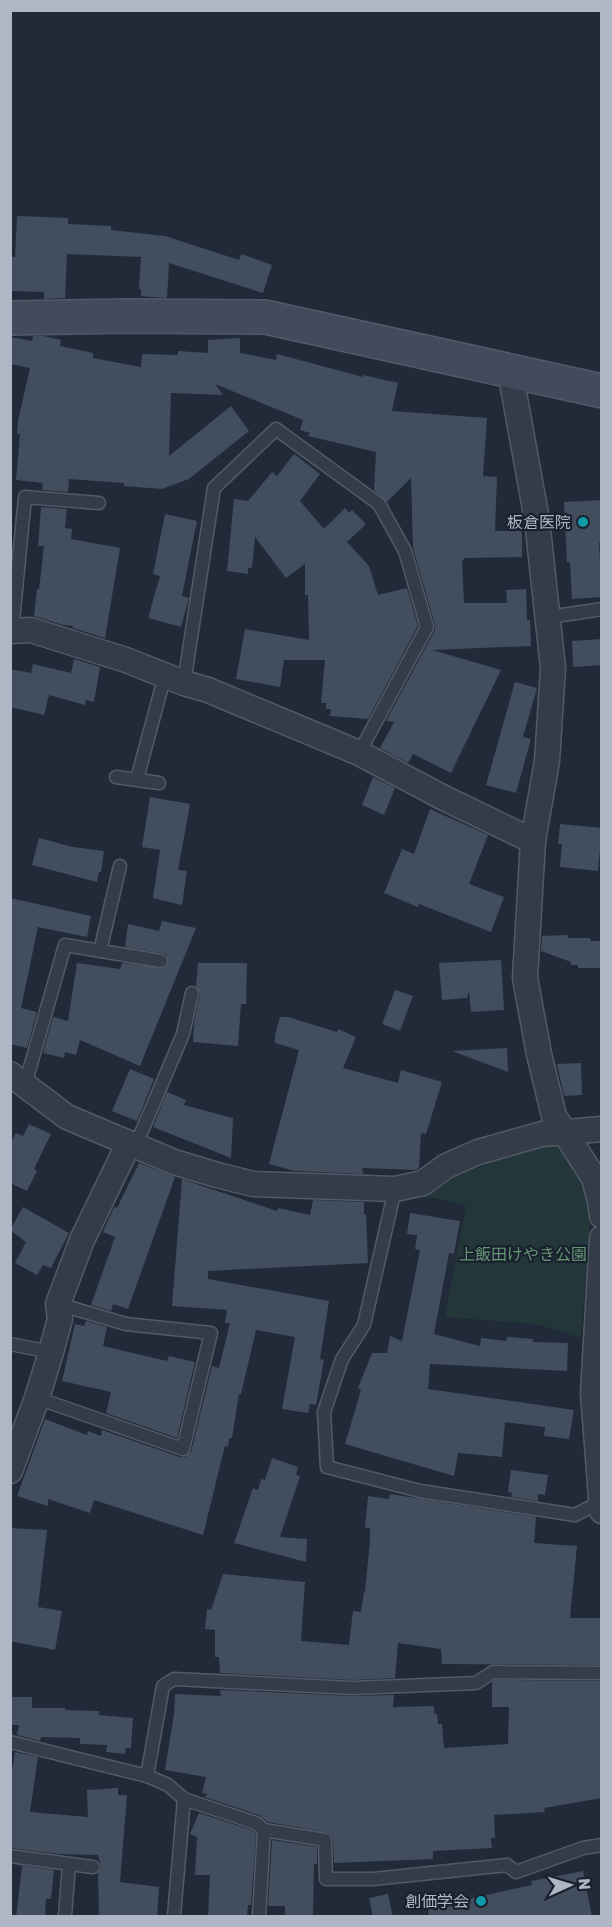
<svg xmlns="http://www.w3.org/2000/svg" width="612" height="1927" font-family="Rubik,'Noto Sans JP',sans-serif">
<rect width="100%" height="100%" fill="#212a39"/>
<!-- green -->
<polygon fill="#23363a" points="556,1137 585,1187 590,1220 581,1338 536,1324 445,1317 466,1206 435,1198 404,1196 468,1162"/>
<!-- building -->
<g fill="#424d5e">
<polygon points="17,216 68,218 68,224 111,226 111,230 165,236 239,260 241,254 272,265 263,293 169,263 167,298 165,298 141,296 141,289 139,289 141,257 67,254 65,298 44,299 44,292 10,291 10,257 15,257"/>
<polygon points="33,336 44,336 61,340 60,346 93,353 93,358 141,367 142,354 178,355 178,351 208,353 208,340 240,338 240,353 276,360 277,354 363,377 363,375 398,383 392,411 487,418 483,476 497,477 495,531 522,531 522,557 464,558 464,560 462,560 464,603 507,603 506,590 526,589 527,620 530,620 531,646 432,650 501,670 451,773 413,754 408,763 380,748 394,722 386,721 435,630 435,625 413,548 411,478 387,502 374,490 376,452 308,436 310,433 300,430 303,420 215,384 223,395 171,393 169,456 231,406 249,431 189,479 162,489 124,486 124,483 69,479 68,492 42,490 43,483 16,480 20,434 17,434 18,421 30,368 10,364 10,337 32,341"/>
<polygon points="294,454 320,474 300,501 324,529 345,508 349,513 352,510 366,524 347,542 369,566 378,595 407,588 418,626 368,719 330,716 331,709 326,709 326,703 321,703 325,660 284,660 280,687 236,679 245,629 309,640 308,595 305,595 305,564 286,578 255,537 252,568 248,568 248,574 227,571 234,499 248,501 272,472 277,476"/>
<polygon points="602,500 602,542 599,543 602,597 572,599 570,562 567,562 564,502"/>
<polygon points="41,507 67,509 65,528 72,529 71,539 120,548 105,638 73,628 73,626 63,625 34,616 37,589 39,589 44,546 38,546"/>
<polygon points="165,514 197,521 182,596 189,598 181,627 148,618 160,576 153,574"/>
<polygon points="602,639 602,665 573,667 572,641"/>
<polygon points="74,659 100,667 94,702 86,700 85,705 49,695 44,715 10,707 10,669 31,673 33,664 71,673"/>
<polygon points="515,682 537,688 523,737 531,739 516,793 486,785"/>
<polygon points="373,777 395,788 384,815 362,805"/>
<polygon points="150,797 190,804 178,870 187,871 182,905 153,898 160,850 142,847"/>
<polygon points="430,809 488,835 469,884 504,897 491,932 419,904 418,907 384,893 402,849 414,854"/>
<polygon points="560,824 602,828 598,871 560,867 562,844 558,844"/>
<polygon points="39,838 73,847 104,851 101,872 99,872 97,882 32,865"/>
<polygon points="10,898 91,916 87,937 38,927 21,1008 37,1012 27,1048 10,1044"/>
<polygon points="162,921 196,928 140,1066 80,1040 76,1055 65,1052 64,1058 43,1053 53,1017 68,1021 77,963 120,969 122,963 164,968 169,962 166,954 125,947 128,924 159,931"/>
<polygon points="568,935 568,938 590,938 591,941 601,941 601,968 578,968 578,965 571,965 571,962 541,951 542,936"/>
<polygon points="501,960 504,1010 471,1012 469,991 467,998 442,1000 439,963"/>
<polygon points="198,963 247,963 246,1004 241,1004 238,1046 193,1042 194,1022 200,994 196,986"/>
<polygon points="395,990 413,996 400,1031 382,1024"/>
<polygon points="280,1017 288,1017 337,1032 338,1029 356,1037 343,1068 398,1083 401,1070 442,1082 426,1134 421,1133 419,1168 416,1170 362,1168 363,1174 295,1171 269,1164 299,1050 275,1043 275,1035"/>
<polygon points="507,1048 508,1072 452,1051"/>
<polygon points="581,1063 582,1095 564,1096 557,1064"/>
<polygon points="130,1069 154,1079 137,1121 112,1111"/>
<polygon points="167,1092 186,1100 184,1105 233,1118 231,1158 153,1127"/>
<polygon points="29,1124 51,1134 34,1169 37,1171 27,1191 10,1183 10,1144 16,1133 23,1136"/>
<polygon points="139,1163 175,1177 128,1309 113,1304 111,1311 91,1305 115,1237 103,1232 114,1207 117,1208"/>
<polygon points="182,1179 277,1211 278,1208 310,1215 313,1200 364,1202 364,1215 366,1214 368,1263 208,1271 208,1279 329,1301 320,1359 324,1360 316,1405 310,1404 308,1413 282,1409 295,1337 256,1330 241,1394 239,1394 232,1438 229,1438 228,1447 225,1446 203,1535 94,1500 90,1513 48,1499 48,1506 17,1496 45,1419 87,1435 88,1431 101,1436 102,1430 180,1457 185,1457 191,1452 212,1366 219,1368 230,1323 225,1323 227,1310 172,1306"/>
<polygon points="23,1207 69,1233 51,1268 43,1265 37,1275 15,1263 26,1242 10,1230"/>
<polygon points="410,1213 460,1221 454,1254 449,1253 434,1334 480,1346 481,1338 506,1341 507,1337 533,1339 533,1342 568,1343 567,1371 430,1364 428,1389 574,1410 569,1439 544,1436 545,1427 505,1422 502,1457 458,1453 454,1476 345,1444 361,1390 358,1388 372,1353 387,1353 390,1336 402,1341 420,1250 415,1249 417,1235 407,1234"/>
<polygon points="86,1321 107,1327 103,1346 167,1361 169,1356 195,1362 177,1438 106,1413 111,1392 62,1381 75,1324 84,1326"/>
<polygon points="272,1458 298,1467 296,1475 300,1476 280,1537 307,1539 306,1562 234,1543 253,1488 258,1490 261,1479 265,1480"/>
<polygon points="511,1470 548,1475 545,1495 538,1494 538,1501 511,1497 512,1493 508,1492"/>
<polygon points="390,1494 536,1517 534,1543 577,1546 570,1618 602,1618 602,1665 442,1664 441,1649 398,1643 395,1678 353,1680 220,1673 219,1657 215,1657 215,1630 205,1629 207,1609 211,1610 223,1574 305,1582 301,1641 349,1645 353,1611 361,1612 364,1592 365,1592 370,1540 370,1528 365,1528 368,1496 389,1499"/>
<polygon points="10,1528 47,1530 38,1607 62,1611 55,1650 10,1641"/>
<polygon points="495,1680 602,1681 602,1798 544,1808 545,1812 494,1815 495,1838 491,1838 492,1848 433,1851 433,1859 334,1863 333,1839 329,1833 268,1822 259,1815 205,1797 207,1794 202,1793 206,1777 165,1770 174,1714 175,1694 221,1696 220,1690 353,1696 394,1695 393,1707 434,1706 434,1714 437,1714 438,1724 442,1724 444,1748 508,1744 509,1707 492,1707 492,1682"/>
<polygon points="10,1697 32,1697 32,1708 65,1708 65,1710 99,1711 99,1715 133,1718 131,1748 126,1748 125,1754 106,1752 107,1745 80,1744 80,1738 41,1737 40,1741 17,1735 19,1725 10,1725"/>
<polygon points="15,1752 38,1757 30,1812 88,1817 87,1790 118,1788 118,1795 127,1795 120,1882 159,1887 157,1917 99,1917 98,1873 101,1868 98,1855 58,1854 10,1848 10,1784"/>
<polygon points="199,1813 252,1830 256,1834 251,1905 248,1905 247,1917 208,1917 210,1875 195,1875 197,1837 190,1834"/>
<polygon points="272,1840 317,1847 317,1864 314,1864 313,1917 285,1917 285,1906 268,1906"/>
<polygon points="10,1864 54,1870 51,1899 46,1899 45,1917 16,1917 22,1866"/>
<polygon points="583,1871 592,1917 429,1917 428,1908 532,1885 531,1881"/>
<polygon points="388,1894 393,1917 373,1917 369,1898"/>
</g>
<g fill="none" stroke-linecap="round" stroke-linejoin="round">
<defs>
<g id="lane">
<polyline points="549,617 602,609"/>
<polyline points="12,631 25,497 99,503"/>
<polyline points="184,683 214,488 276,429 379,504 405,551 427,627 359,753"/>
<polyline points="116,777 159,783"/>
<polyline points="137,779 165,675"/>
<polyline points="100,951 120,866"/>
<polyline points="25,1085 65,945 161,961"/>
<polyline points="136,1145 183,1034 192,993"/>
<polyline points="395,1189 364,1325 342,1359 324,1412 327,1467 420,1491 575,1515 600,1502"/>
<polyline points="10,1344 51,1352"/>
<polyline points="37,1398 183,1449 211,1333 126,1324 58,1304"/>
<polyline points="10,1742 147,1776 168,1785 184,1799 256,1823 264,1830 325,1840 326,1879 373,1879 507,1865 516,1872 583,1848 602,1845"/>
<polyline points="147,1776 163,1686 174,1679 353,1688 476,1683 493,1672 602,1673"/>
<polyline points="10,1856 93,1867"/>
<polyline points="65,1916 69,1864"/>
<polyline points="174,1916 184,1799"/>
<polyline points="259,1916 264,1830"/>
</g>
<g id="street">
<polyline points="510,371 537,520 553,668 547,761 533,841 525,978 539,1054 554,1116 594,1178 600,1201 602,1216"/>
<polyline points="10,631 31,630 126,660 184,683 208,690 359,753 444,798 533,841"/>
<polyline points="10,1074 67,1117 174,1162 217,1175 253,1184 395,1189 423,1183 446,1166 478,1152 542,1134 602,1129"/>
<polyline points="602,1238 593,1393 602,1511"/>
<polyline points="10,1471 37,1398 51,1352 60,1319 58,1304 82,1240 129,1143"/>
</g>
<polyline id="secondary" points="10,318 128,316 265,317 602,391"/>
</defs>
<!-- lane casing -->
<use href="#lane" stroke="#525a67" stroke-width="15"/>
<!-- street casing -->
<use href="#street" stroke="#525a67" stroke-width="27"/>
<!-- secondary casing -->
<use href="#secondary" stroke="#525a67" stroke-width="36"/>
<!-- lane -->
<use href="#lane" stroke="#343c49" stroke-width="12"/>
<!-- street -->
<use href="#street" stroke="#343c49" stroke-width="24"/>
<!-- secondary -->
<use href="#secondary" stroke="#424b5c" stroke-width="33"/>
</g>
<!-- markers -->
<g fill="#0f9aa8" stroke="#1a212e" stroke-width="2">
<circle cx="583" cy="522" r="6"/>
<circle cx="481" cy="1901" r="6"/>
</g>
<g text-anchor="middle" stroke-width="4.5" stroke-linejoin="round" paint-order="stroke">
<!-- poi labels -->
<g font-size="16" fill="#afb7c6" stroke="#1a212e" text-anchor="end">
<text x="571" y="528">板倉医院</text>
<text x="469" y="1907">創価学会</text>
</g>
<!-- park labels -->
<g font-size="16" fill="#669774" stroke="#1a212e">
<text x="523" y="1260">上飯田けやき公園</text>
</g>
</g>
<!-- border -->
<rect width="612" height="1927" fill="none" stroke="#afb7c6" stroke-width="24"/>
<!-- north arrow -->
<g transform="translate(570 1885) rotate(86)" stroke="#1a212e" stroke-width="4.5" paint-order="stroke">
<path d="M0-4.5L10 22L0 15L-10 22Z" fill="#afb7c6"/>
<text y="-9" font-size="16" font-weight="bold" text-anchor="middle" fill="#afb7c6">N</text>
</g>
</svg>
